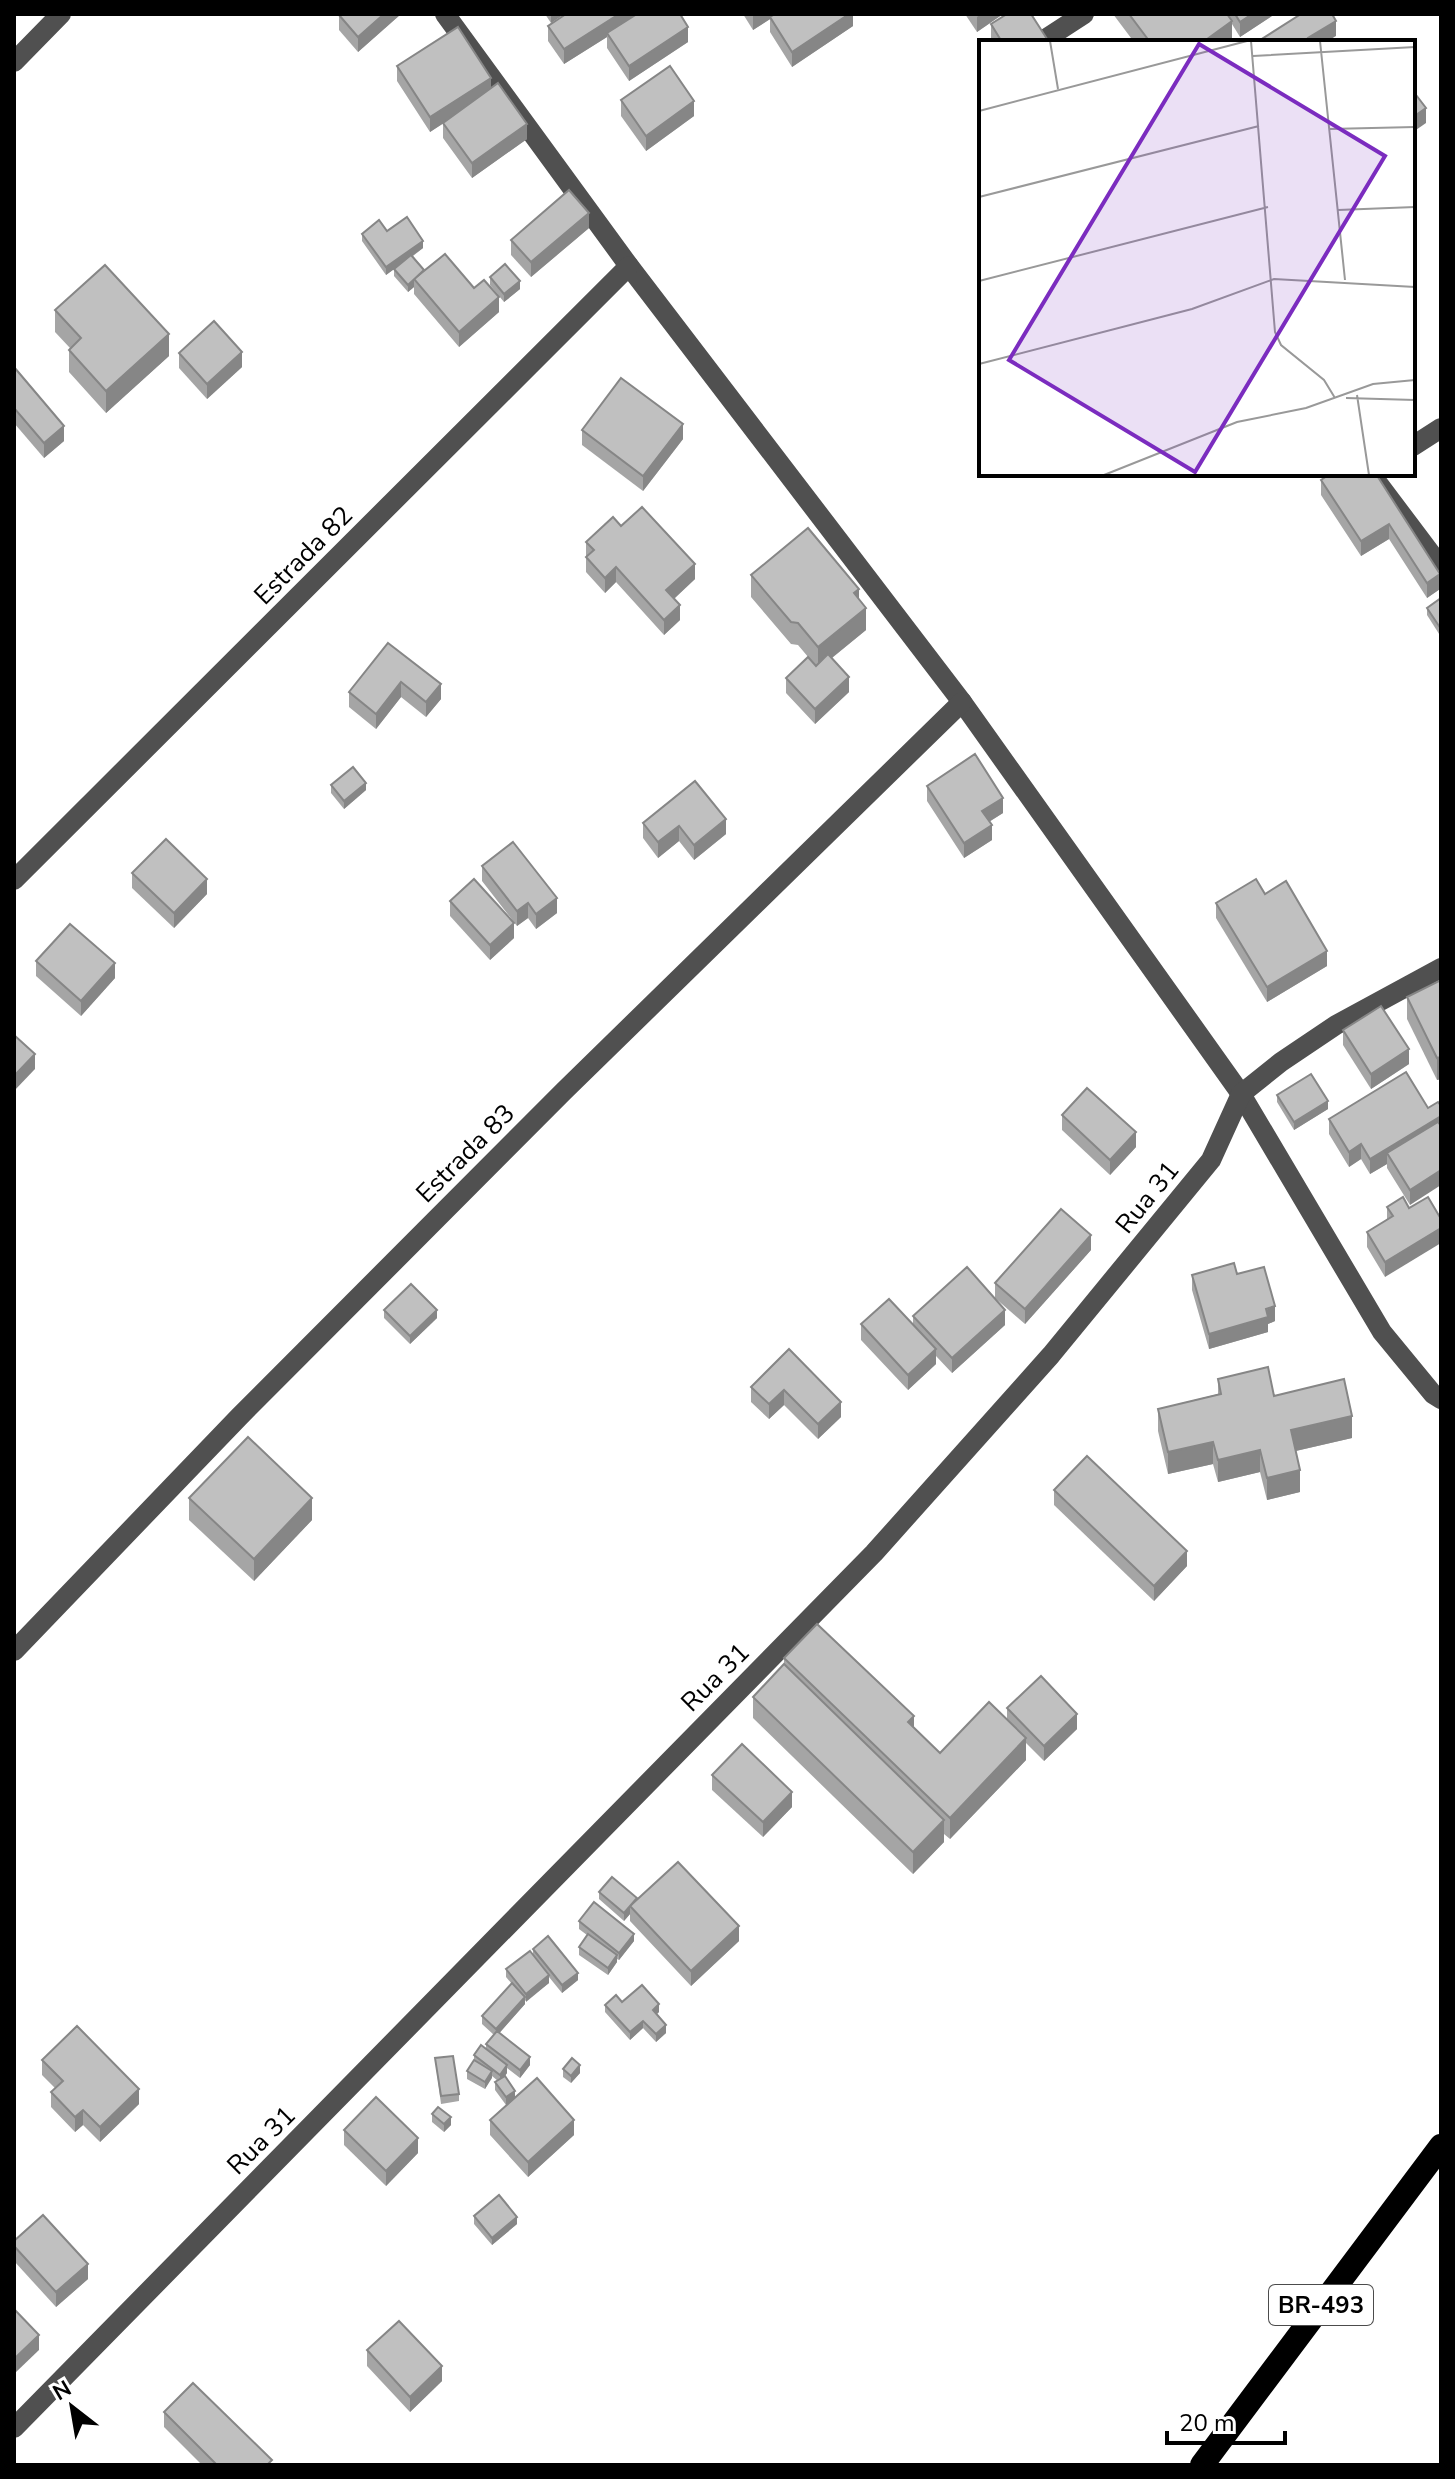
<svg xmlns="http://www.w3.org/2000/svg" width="1455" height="2479" font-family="'Nunito Sans',sans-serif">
<rect width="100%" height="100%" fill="#fff"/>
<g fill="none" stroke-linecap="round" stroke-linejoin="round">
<!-- minor -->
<g stroke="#505050" stroke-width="20">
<polyline points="445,14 629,266 962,702 1241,1094 1382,1332 1433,1394 1441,1399"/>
<polyline points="1044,40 1084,14"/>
<polyline points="14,62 61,14"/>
<polyline points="1413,446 1441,428"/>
<polyline points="1371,474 1441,567"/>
<polyline points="14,880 629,266"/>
<polyline points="14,1651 239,1417 564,1091 962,702"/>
<polyline points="14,2428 874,1553 1051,1355 1211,1160 1241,1094 1281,1062 1336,1025 1441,968"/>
</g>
<!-- highway -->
<polyline stroke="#000" stroke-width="24" points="1202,2465 1441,2146"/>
</g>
<!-- wall -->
<g fill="#a5a5a5">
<polygon points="401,14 358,52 339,30 339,15"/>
<polygon points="545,14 564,14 551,23"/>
<polygon points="743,14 853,14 853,26 792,67 770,32 770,19 753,30"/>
<polygon points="965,14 1003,14 977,32"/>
<polygon points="1113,14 1275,14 1240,37 1232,24 1232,42 1134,42"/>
<polygon points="991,24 1049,42 992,42 991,39"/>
<polygon points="548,26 688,42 629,81 607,48 607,37 564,64 548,41"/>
<polygon points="397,66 491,88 527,139 472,178 443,138 443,123 430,132 397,81"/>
<polygon points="621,100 694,116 646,151 621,116"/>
<polygon points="589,228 531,277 511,255 511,240"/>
<polygon points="387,231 423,248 413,256 424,270 474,288 499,312 459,347 414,294 414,287 408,292 394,276 394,269 386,275 362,241 362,234"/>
<polygon points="490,277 520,289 504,302 490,285"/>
<polygon points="55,310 169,356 106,413 69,372 69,350 70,348 55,332"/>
<polygon points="179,353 242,367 207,399 179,368"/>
<polygon points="14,367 64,441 44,458 14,423"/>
<polygon points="582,430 683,439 643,491 582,445"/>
<polygon points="1376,474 1440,589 1427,598 1389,539 1361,556 1321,495 1321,480"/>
<polygon points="621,526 695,579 674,599 680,620 664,635 616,582 605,593 586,572 586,542"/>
<polygon points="751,575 859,600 866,630 832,658 849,692 815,724 786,693 786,678 809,658 798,645 791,644 751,597"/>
<polygon points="1441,598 1441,637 1427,615 1427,608"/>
<polygon points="388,643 441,699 426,717 401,697 376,729 349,707 349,692"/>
<polygon points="695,781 726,834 694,860 679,841 658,858 643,838 643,823"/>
<polygon points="331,785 366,790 344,809 331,793"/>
<polygon points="927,786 1003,813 989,822 992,840 964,858 927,801"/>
<polygon points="482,866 557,913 536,929 528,918 517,926 482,881"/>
<polygon points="132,873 207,894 174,928 132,888"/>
<polygon points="450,901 514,938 490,960 450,916"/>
<polygon points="1216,903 1327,966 1267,1002 1216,918"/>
<polygon points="36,961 115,978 81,1016 36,976"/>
<polygon points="1441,980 1441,1079 1437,1080 1407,1019 1407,997"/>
<polygon points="1343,1030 1409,1064 1371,1089 1343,1045"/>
<polygon points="1277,1095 1328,1109 1294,1130 1277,1102"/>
<polygon points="1428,1108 1410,1205 1387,1168 1387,1164 1370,1174 1361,1159 1349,1167 1329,1134 1329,1119"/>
<polygon points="1062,1115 1136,1147 1110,1175 1062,1130"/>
<polygon points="1387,1207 1409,1208 1385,1277 1367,1247 1367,1232 1387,1220"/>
<polygon points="1091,1250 1025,1324 995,1298 995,1283"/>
<polygon points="1237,1274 1275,1321 1268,1324 1268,1332 1209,1349 1192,1290 1192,1275"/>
<polygon points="384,1310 437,1318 410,1344 384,1318"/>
<polygon points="913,1316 1005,1325 952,1373 936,1356 936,1364 908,1390 861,1340 861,1324 913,1325"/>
<polygon points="789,1349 841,1417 818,1439 784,1405 769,1419 751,1402 751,1387"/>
<polygon points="1218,1379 1274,1396 1352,1438 1296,1451 1300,1492 1267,1500 1260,1472 1218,1482 1213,1464 1168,1474 1158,1431 1158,1409 1218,1394"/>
<polygon points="1054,1490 1187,1566 1154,1601 1054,1505"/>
<polygon points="189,1498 312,1520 254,1581 189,1520"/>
<polygon points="784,1658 914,1728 940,1753 1007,1719 1007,1708 1077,1729 1044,1761 1026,1743 1026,1760 950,1839 944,1834 944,1842 913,1874 753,1718 753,1697 784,1665"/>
<polygon points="712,1775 792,1807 763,1837 712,1790"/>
<polygon points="599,1892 637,1900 739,1941 691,1986 630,1921 630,1914 624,1921 599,1899"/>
<polygon points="579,1921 634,1941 619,1960 617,1959 617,1962 608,1975 579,1955 579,1947 587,1935 579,1929"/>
<polygon points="533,1949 578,1980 562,1993 549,1977 549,1983 525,2001 525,2004 499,2033 530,2065 520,2078 507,2068 507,2073 505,2076 515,2098 574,2135 528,2177 490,2135 490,2120 512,2101 506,2105 495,2090 495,2082 498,2081 492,2076 485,2089 467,2079 467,2071 474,2060 474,2055 486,2050 486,2044 494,2035 482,2024 482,2016 512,1984 506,1977 506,1969 533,1955"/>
<polygon points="622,2002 659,2012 656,2014 666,2033 656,2042 643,2028 630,2040 605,2012 605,2005"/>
<polygon points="435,2058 459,2094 459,2101 441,2104"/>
<polygon points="42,2060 139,2104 100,2142 83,2125 75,2132 51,2107 51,2092 55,2088 42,2075"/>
<polygon points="563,2069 580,2073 571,2083 563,2077"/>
<polygon points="432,2114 451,2125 444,2132 432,2122"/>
<polygon points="344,2130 418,2153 386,2186 344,2145"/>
<polygon points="474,2216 517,2224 492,2245 474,2224"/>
<polygon points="14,2241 88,2279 56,2307 14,2261"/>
<polygon points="367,2350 442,2381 410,2412 367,2366"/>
<polygon points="164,2412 272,2465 202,2465 164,2427"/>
</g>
<!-- shaded-wall -->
<g fill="#868686">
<polygon points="384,14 401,14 358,52 358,37"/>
<polygon points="551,14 564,14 551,23"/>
<polygon points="619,14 642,14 607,33 607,37 564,64 564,49"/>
<polygon points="754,14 778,14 753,30 753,15"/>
<polygon points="849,14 853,14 853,26 792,67 792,52"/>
<polygon points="981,14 1003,14 977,32 977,17"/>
<polygon points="1252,14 1275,14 1240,37 1240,22"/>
<polygon points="1232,21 1232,42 1203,42"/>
<polygon points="1336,21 1336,36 1326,42 1308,42 1308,38"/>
<polygon points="688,27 688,42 629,81 629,66"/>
<polygon points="491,78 491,93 430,132 430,117"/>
<polygon points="694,101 694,116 646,151 646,136"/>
<polygon points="1426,108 1426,123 1413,132 1413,117"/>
<polygon points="527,124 527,139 472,178 472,163"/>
<polygon points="589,213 589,228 531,277 531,262"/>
<polygon points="423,241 423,248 386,275 386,267"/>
<polygon points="414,279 414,287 408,292 408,285"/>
<polygon points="520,281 520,289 504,302 504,294"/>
<polygon points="499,297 499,312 459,347 459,332"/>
<polygon points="169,334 169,356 106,413 106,391"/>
<polygon points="242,352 242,367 207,399 207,384"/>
<polygon points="683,424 683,439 643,491 643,476"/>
<polygon points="64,426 64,441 44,458 44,443"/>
<polygon points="1389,524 1389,539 1361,556 1361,541"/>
<polygon points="695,564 695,579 666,606 666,590"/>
<polygon points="616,567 616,582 605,593 605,578"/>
<polygon points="1440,574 1440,589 1427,598 1427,583"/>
<polygon points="859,589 859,611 854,593"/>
<polygon points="680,605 680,620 664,635 664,620"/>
<polygon points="866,608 866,630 818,669 818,647"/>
<polygon points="849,677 849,692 815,724 815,709"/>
<polygon points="401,682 401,697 376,729 376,714"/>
<polygon points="441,684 441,699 426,717 426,702"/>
<polygon points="366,783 366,790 344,809 344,801"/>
<polygon points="1003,798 1003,813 982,826 982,811"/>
<polygon points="726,819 726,834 694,860 694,845"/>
<polygon points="992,825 992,840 964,858 964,843"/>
<polygon points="679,826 679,841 658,858 658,842"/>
<polygon points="207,879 207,894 174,928 174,913"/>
<polygon points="557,898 557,913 536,929 536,914"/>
<polygon points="528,903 528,918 517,926 517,911"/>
<polygon points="514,923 514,938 490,960 490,945"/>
<polygon points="1327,951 1327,966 1267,1002 1267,987"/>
<polygon points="115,963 115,978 81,1016 81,1001"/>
<polygon points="1409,1049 1409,1064 1371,1089 1371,1074"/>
<polygon points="35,1054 35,1069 14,1091 14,1076"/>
<polygon points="1441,1057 1441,1079 1437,1080 1437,1058"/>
<polygon points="1328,1101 1328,1109 1294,1130 1294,1122"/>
<polygon points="1441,1116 1441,1131 1387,1153 1387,1164 1370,1174 1370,1159"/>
<polygon points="1136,1132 1136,1147 1110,1175 1110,1160"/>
<polygon points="1361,1144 1361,1159 1349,1167 1349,1152"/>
<polygon points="1441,1170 1441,1185 1410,1205 1410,1190"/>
<polygon points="1441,1228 1441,1243 1385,1277 1385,1262"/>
<polygon points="1091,1235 1091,1250 1025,1324 1025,1309"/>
<polygon points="1275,1306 1275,1321 1268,1324 1268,1332 1209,1349 1209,1334"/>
<polygon points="437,1310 437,1318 410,1344 410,1336"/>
<polygon points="1005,1310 1005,1325 952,1373 952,1358"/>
<polygon points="936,1349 936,1364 908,1390 908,1375"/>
<polygon points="784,1390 784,1405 769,1419 769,1404"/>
<polygon points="841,1402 841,1417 818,1439 818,1424"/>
<polygon points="1352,1416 1352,1438 1291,1452 1291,1430"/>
<polygon points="1213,1442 1213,1464 1168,1474 1168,1452"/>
<polygon points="1260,1450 1260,1472 1218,1482 1218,1460"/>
<polygon points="1300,1470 1300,1492 1267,1500 1267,1478"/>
<polygon points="312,1498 312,1520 254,1581 254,1559"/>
<polygon points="1187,1551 1187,1566 1154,1601 1154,1586"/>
<polygon points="1077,1714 1077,1729 1044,1761 1044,1746"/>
<polygon points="914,1716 914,1738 908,1722"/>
<polygon points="1026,1738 1026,1760 950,1839 950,1818"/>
<polygon points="792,1792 792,1807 763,1837 763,1822"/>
<polygon points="944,1820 944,1842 913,1874 913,1852"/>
<polygon points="637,1898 630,1906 630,1914 624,1921 624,1913"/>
<polygon points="739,1926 739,1941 691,1986 691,1971"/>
<polygon points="634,1934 634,1941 619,1960 619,1953"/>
<polygon points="617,1955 617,1962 608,1975 608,1968"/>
<polygon points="578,1973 578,1980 562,1993 562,1985"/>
<polygon points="549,1975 549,1983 526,2002 526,1994"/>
<polygon points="525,1997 525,2004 496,2037 496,2029"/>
<polygon points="659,2004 659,2012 653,2018 653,2010"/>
<polygon points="643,2021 643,2028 630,2040 630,2032"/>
<polygon points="666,2025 666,2033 656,2042 656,2034"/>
<polygon points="530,2057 530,2065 520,2078 520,2070"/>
<polygon points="507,2065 507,2073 500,2082 500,2075"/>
<polygon points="580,2065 580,2073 571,2083 571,2076"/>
<polygon points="492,2071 492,2078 485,2089 485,2082"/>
<polygon points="139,2089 139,2104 100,2142 100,2127"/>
<polygon points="515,2091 515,2098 506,2105 506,2097"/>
<polygon points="83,2110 83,2125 75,2132 75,2117"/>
<polygon points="451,2117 451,2125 444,2132 444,2124"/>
<polygon points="574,2120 574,2135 528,2177 528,2162"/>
<polygon points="418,2138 418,2153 386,2186 386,2171"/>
<polygon points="517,2217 517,2224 492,2245 492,2238"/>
<polygon points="88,2264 88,2279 56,2307 56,2292"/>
<polygon points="39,2335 39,2350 14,2374 14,2359"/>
<polygon points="442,2366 442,2381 410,2412 410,2397"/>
</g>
<!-- building -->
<g fill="#c0c0c0" stroke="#868686" stroke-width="2">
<polygon points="340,14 384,14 358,37 339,15"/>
<polygon points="566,14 619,14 564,49 548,26"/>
<polygon points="637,14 680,14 688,27 629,66 607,33"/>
<polygon points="775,14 849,14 792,52 770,17"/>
<polygon points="1007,14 1031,14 1049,42 1002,42 991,24"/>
<polygon points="1129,14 1227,14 1232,21 1203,42 1150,42"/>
<polygon points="1235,14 1252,14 1240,22"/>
<polygon points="1301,14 1332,14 1336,21 1308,38 1310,42 1257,42"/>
<polygon points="458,27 491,78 430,117 397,66"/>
<polygon points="670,66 694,101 646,136 621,100"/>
<polygon points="498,83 527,124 472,163 443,123"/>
<polygon points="1413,91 1426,108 1413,117"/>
<polygon points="569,190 589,213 531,262 511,240"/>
<polygon points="407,217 423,241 386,267 362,234 379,220 387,231"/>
<polygon points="445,254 474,288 484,280 499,297 459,332 414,279"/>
<polygon points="411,255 424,270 408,285 394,269"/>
<polygon points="505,264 520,281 504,294 490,277"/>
<polygon points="105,265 169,334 106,391 69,350 81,338 55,310"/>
<polygon points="214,321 242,352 207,384 179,353"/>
<polygon points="14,367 64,426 44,443 14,408"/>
<polygon points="621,378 683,424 643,476 582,430"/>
<polygon points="1330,474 1376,474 1440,574 1427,583 1389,524 1361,541 1321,480"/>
<polygon points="642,507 695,564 666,590 680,605 664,620 616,567 605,578 586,557 594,550 586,542 613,517 621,526"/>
<polygon points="808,528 859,589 854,593 866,608 818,647 798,623 791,622 751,575"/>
<polygon points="1441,598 1441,629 1427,608"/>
<polygon points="388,643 441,684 426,702 401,682 376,714 349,692"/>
<polygon points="828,654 849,677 815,709 786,678 808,657 816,666"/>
<polygon points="975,754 1003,798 982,811 992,825 964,843 927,786"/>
<polygon points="353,767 366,783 344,801 331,785"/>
<polygon points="695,781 726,819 694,845 679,826 658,842 643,823"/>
<polygon points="166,839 207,879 174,913 132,873"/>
<polygon points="513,842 557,898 536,914 528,903 517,911 482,866"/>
<polygon points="474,879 514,923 490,945 450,901"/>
<polygon points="1256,879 1265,894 1286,881 1327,951 1267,987 1216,903"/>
<polygon points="70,924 115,963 81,1001 36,961"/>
<polygon points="1441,980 1441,1057 1437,1058 1407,997"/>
<polygon points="1381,1006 1409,1049 1371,1074 1343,1030"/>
<polygon points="14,1035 35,1054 14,1076"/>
<polygon points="1406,1072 1428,1108 1438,1102 1441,1106 1441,1116 1370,1159 1361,1144 1349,1152 1329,1119"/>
<polygon points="1311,1074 1328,1101 1294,1122 1277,1095"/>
<polygon points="1087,1088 1136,1132 1110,1160 1062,1115"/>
<polygon points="1438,1122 1441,1126 1441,1170 1410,1190 1387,1153"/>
<polygon points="1403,1197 1409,1208 1428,1197 1441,1219 1441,1228 1385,1262 1367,1232 1393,1216 1387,1207"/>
<polygon points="1061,1209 1091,1235 1025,1309 995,1283"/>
<polygon points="1234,1263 1237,1274 1264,1267 1275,1306 1266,1309 1268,1317 1209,1334 1192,1275"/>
<polygon points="967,1267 1005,1310 952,1358 913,1316"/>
<polygon points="411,1284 437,1310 410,1336 384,1310"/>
<polygon points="889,1299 936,1349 908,1375 861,1324"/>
<polygon points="789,1349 841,1402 818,1424 784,1390 769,1404 751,1387"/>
<polygon points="1268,1367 1274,1396 1344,1379 1352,1416 1291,1430 1300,1470 1267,1478 1260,1450 1218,1460 1213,1442 1168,1452 1158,1409 1221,1394 1218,1379"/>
<polygon points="248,1437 312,1498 254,1559 189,1498"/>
<polygon points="1087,1456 1187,1551 1154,1586 1054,1490"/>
<polygon points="817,1624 914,1716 908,1722 940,1753 989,1702 1026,1738 950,1818 784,1658"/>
<polygon points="784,1664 944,1820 913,1852 753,1697"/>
<polygon points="1041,1676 1077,1714 1044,1746 1007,1708"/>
<polygon points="742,1744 792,1792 763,1822 712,1775"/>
<polygon points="678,1862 739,1926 691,1971 630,1906"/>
<polygon points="612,1877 637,1898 624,1913 599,1892"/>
<polygon points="594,1902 634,1934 619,1953 579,1921"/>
<polygon points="588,1934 617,1955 608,1968 579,1947"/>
<polygon points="548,1936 578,1973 562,1985 533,1949"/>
<polygon points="530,1951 549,1975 526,1994 506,1969"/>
<polygon points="512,1983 525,1997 496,2029 482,2016"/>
<polygon points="642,1985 659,2004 653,2010 666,2025 656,2034 643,2021 630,2032 605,2005 616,1995 622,2002"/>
<polygon points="77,2026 139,2089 100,2127 83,2110 75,2117 51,2092 63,2081 42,2060"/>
<polygon points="497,2031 530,2057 520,2070 486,2044"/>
<polygon points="481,2045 507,2065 500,2075 474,2055"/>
<polygon points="453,2056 459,2094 441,2096 435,2058"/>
<polygon points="572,2058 580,2065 571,2076 563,2069"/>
<polygon points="474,2060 492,2071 485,2082 467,2071"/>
<polygon points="505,2076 515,2091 506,2097 495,2082"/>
<polygon points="537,2078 574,2120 528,2162 490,2120"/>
<polygon points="376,2097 418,2138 386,2171 344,2130"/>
<polygon points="438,2107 451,2117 444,2124 432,2114"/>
<polygon points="499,2195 517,2217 492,2238 474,2216"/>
<polygon points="43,2215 88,2264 56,2292 14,2246 14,2241"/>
<polygon points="14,2309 39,2335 14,2359"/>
<polygon points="399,2321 442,2366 410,2397 367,2350"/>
<polygon points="193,2383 272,2460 267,2465 217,2465 164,2412"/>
</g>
<g text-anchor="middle" stroke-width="8" stroke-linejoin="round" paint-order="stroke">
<!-- shield labels -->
<rect fill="#fff" stroke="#4c4c4c" stroke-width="2" x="1269" y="2285" width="104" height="40" rx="6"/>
<g font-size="24" font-weight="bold" fill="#000">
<text x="1321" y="2313">BR-493</text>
</g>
<!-- street labels -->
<g font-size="26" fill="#000" stroke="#fff">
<text transform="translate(303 555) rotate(-45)" y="9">Estrada 82</text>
<text transform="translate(465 1153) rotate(-45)" y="9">Estrada 83</text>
<text transform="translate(1147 1197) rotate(-51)" y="9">Rua 31</text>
<text transform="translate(715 1677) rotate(-45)" y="9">Rua 31</text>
<text transform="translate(261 2140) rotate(-45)" y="9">Rua 31</text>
</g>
</g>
<!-- overview -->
<g transform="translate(979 40)">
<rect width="436" height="436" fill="#fff"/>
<path fill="none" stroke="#999" stroke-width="2" d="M71,1L79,49M272,1L296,292L302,305L345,340L356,358M341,1L366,240M274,16L436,7M0,71L268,1M350,89L436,87M0,157L280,86M359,170L436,167M0,241L289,167M0,324L213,269L295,239L436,247M378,355L390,435M367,358L436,360M125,435L258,382L327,368L394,344L436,340"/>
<path fill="#7b2cbf" fill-opacity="0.15" stroke="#7b2cbf" stroke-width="4" d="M220,4L406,116L216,432L30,320Z"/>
<rect width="436" height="436" fill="none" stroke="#000" stroke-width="4"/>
</g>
<!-- border -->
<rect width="1455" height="2479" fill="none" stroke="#000000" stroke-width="32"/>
<!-- north arrow -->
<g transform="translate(72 2407) rotate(329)" stroke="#ffffff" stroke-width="6" paint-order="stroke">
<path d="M0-6L14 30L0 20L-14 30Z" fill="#000000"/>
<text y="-12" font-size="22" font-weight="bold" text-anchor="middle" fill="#000000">N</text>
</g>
<!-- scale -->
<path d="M1167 2431v12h118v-12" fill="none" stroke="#000000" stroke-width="4"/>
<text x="1179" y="2431" font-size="24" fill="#000000" stroke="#ffffff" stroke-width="6" paint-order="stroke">20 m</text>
</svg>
